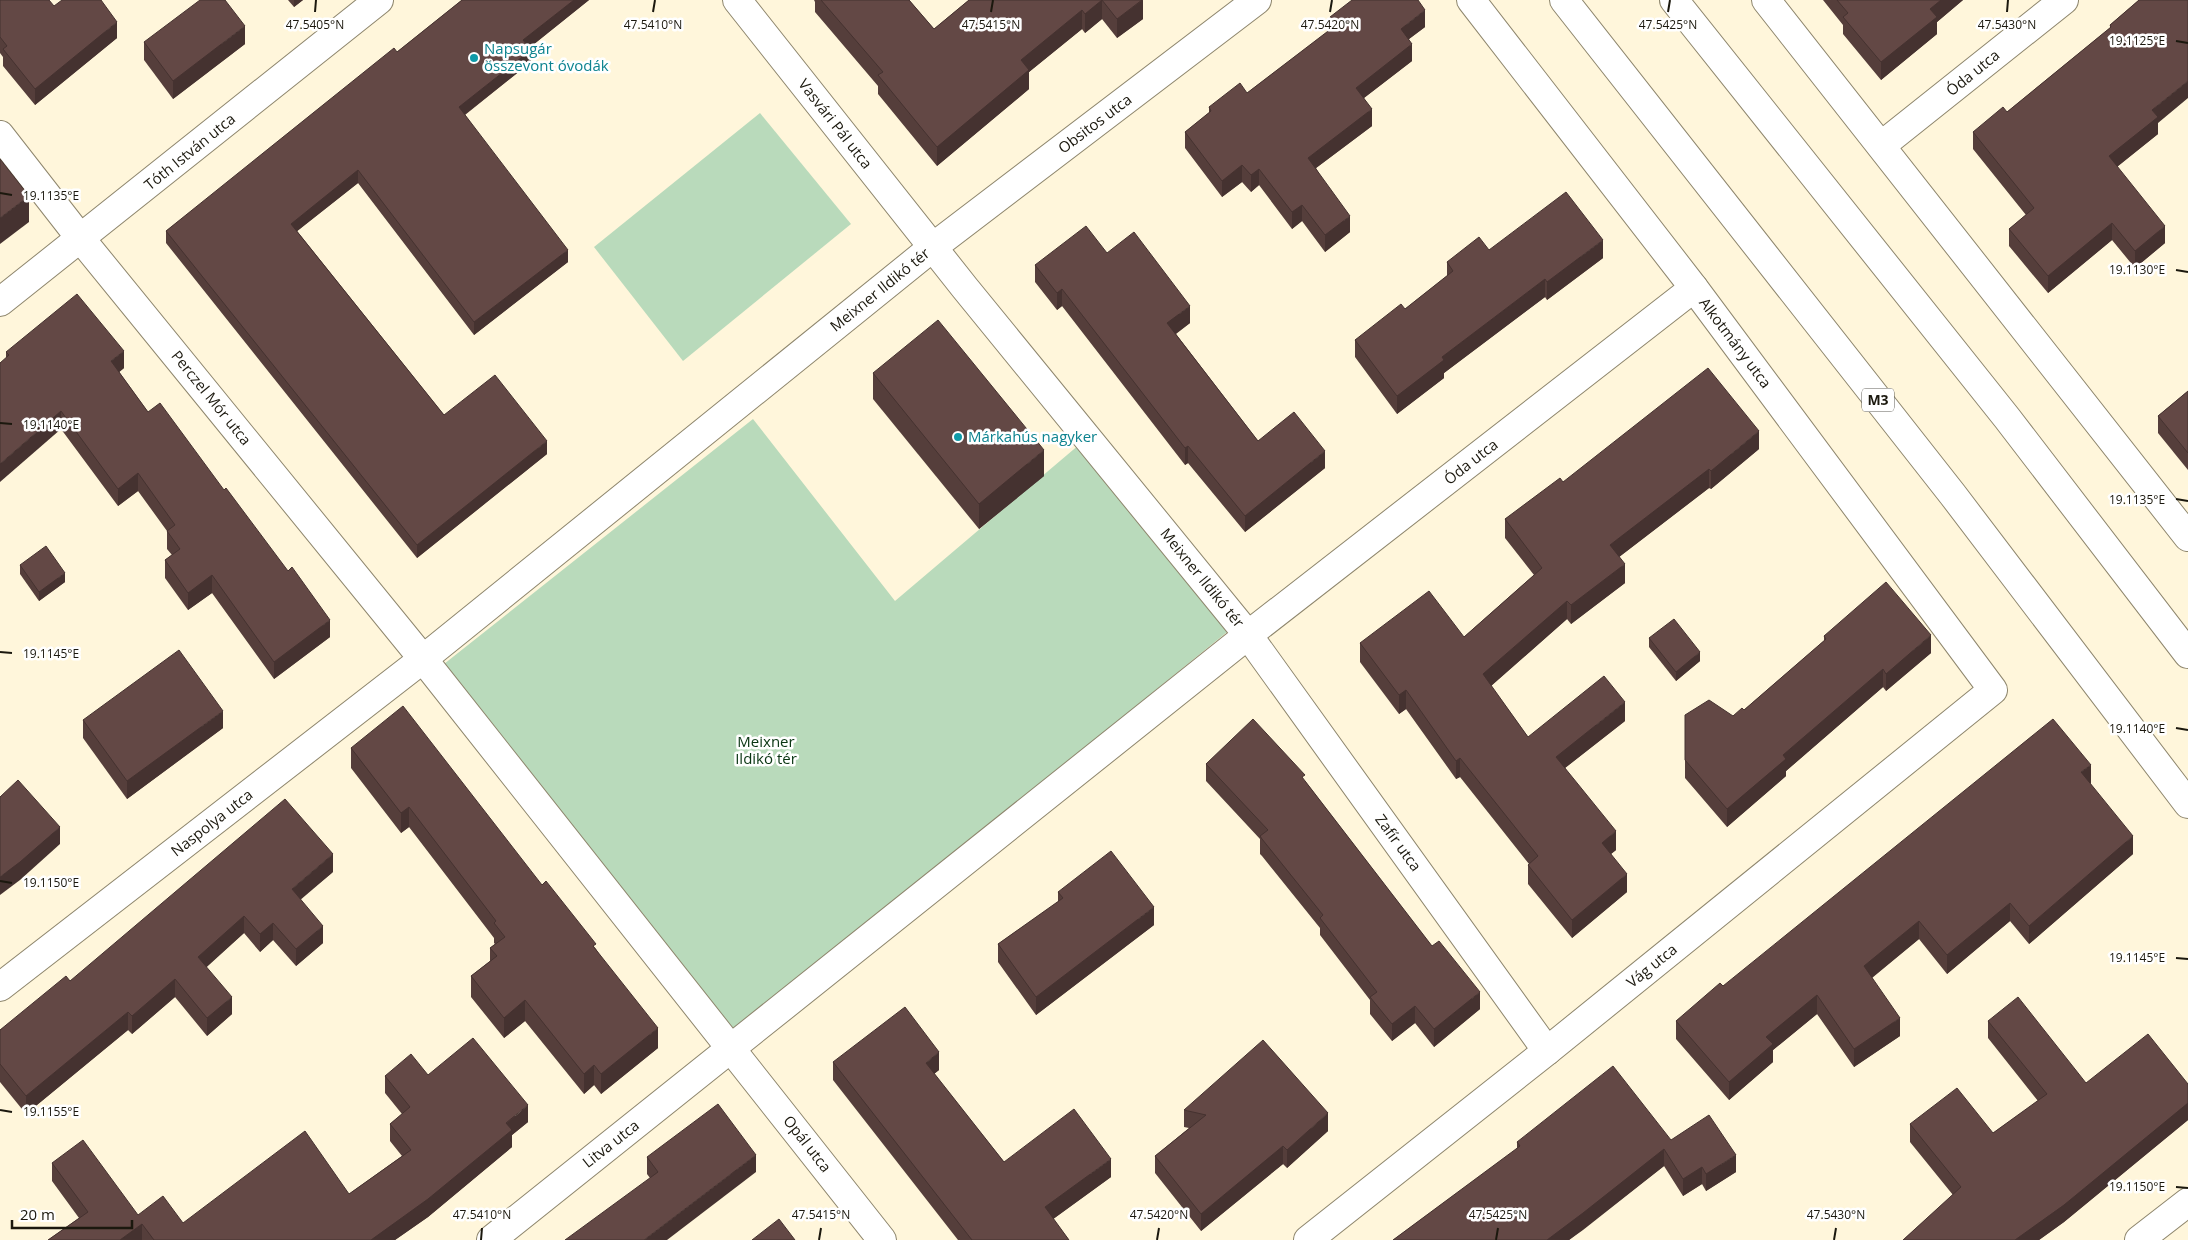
<svg xmlns="http://www.w3.org/2000/svg" width="2188" height="1240" font-family="'Open Sans',sans-serif">
<rect width="100%" height="100%" fill="#fff6db"/>
<!-- green -->
<g fill="#b9dabb">
<polygon points="760,113 851,224 683,361 594,247"/>
<polygon points="753,419 895,601 1080,444 1227,632 735,1032 444,664"/>
</g>
<g fill="none" stroke-linecap="round" stroke-linejoin="round">
<defs>
<g id="street">
<polyline points="737,0 965,288 1248,635 1547,1051"/>
<polyline points="1766,0 2188,537"/>
<polyline points="0,135 81,239 423,659 882,1240"/>
<polyline points="1882,145 2064,0"/>
<polyline points="0,302 379,0"/>
<polyline points="0,987 423,659 933,247 1257,0"/>
<polyline points="491,1240 1248,635 1694,288"/>
<polyline points="1308,1240 1547,1051 1993,690 1694,288 1471,0"/>
<polyline points="2139,1240 2188,1202"/>
</g>
<g id="primary">
<polyline points="1564,0 1953,495 2188,804"/>
<polyline points="1674,0 2007,418 2188,654"/>
</g>
</defs>
<!-- street casing -->
<use href="#street" stroke="#8e866d" stroke-width="30"/>
<!-- primary casing -->
<use href="#primary" stroke="#8e866d" stroke-width="30"/>
<!-- street -->
<use href="#street" stroke="#fff" stroke-width="28"/>
<!-- primary -->
<use href="#primary" stroke="#fff" stroke-width="28"/>
</g>
<!-- wall -->
<g fill="#553e3b">
<polygon points="0,0 54,6 117,38 35,105 3,66 3,57 0,53"/>
<polygon points="288,0 303,0 294,7"/>
<polygon points="462,0 589,0 529,48 531,62 465,115 568,262 474,335 358,183 297,231 444,415 547,454 417,558 166,243 166,231 397,52"/>
<polygon points="814,0 909,0 934,29 969,0 1143,0 1143,19 1117,38 1102,19 1085,33 1082,29 1029,72 1029,89 937,166 878,94 878,86 815,12 815,2"/>
<polygon points="1823,0 1963,0 1937,22 1937,34 1881,80 1843,34 1843,25"/>
<polygon points="2139,0 2158,123 2158,134 2117,167 2165,243 2135,268 2112,240 2048,293 2009,246 2009,229 2026,215 1973,149 1973,132 2007,112 2110,28 2110,25"/>
<polygon points="1330,17 1425,27 1409,39 1412,61 1364,98 1372,126 1316,168 1350,232 1325,252 1302,221 1292,229 1259,185 1251,192 1242,182 1222,197 1185,148 1185,132 1209,113 1209,107 1247,93 1330,30"/>
<polygon points="144,42 245,44 173,99 144,60"/>
<polygon points="1489,250 1603,258 1547,300 1545,297 1444,373 1444,378 1397,414 1355,357 1355,340 1405,309 1447,276 1447,262"/>
<polygon points="1107,253 1190,323 1176,334 1258,441 1325,468 1245,532 1188,463 1185,465 1062,306 1057,310 1035,282 1035,265"/>
<polygon points="6,352 124,368 119,372 148,412 330,637 274,679 212,593 188,610 165,578 165,560 172,555 167,549 167,531 138,491 118,506 61,429 6,357"/>
<polygon points="873,373 1044,476 979,529 873,399"/>
<polygon points="2188,391 2188,470 2158,433 2158,416"/>
<polygon points="1759,449 1711,489 1709,488 1619,557 1625,583 1571,624 1567,619 1491,686 1528,737 1625,721 1565,768 1616,850 1611,854 1627,892 1572,938 1528,884 1528,865 1529,864 1460,777 1456,779 1406,709 1399,714 1360,662 1360,643 1464,637 1534,575 1505,538 1505,519 1563,482"/>
<polygon points="20,565 65,582 39,601 20,574"/>
<polygon points="1824,636 1931,653 1886,691 1883,687 1786,771 1786,776 1727,827 1685,778 1685,715 1733,716 1744,710 1824,641"/>
<polygon points="1649,638 1700,661 1676,681 1649,647"/>
<polygon points="83,720 223,728 127,799 83,738"/>
<polygon points="351,748 542,885 596,949 658,1048 601,1094 594,1085 584,1094 525,1021 504,1038 471,997 471,976 490,961 490,948 495,944 494,943 494,938 409,827 401,833 351,768"/>
<polygon points="1206,764 1305,781 1480,1009 1434,1047 1415,1023 1392,1041 1370,1014 1370,1000 1320,935 1320,928 1262,856 1260,854 1260,839 1206,781"/>
<polygon points="2090,783 2133,854 2029,944 2010,921 1947,974 1919,939 1872,978 1900,1036 1854,1067 1817,1014 1773,1050 1773,1062 1729,1100 1676,1039 1676,1021 1723,986 2091,783"/>
<polygon points="333,872 300,899 323,943 296,966 273,940 260,952 244,933 206,967 232,1014 207,1036 175,997 132,1034 128,1030 26,1114 0,1082 0,1030 70,981"/>
<polygon points="1058,892 1154,925 1036,1015 998,962 998,944 1058,902"/>
<polygon points="1988,1021 2086,1083 2188,1084 2188,1120 2064,1222 2039,1240 1903,1240 1953,1195 1910,1142 1910,1124 1993,1133 2038,1101 1988,1038"/>
<polygon points="833,1062 939,1070 934,1074 1004,1162 1111,1177 1053,1219 1069,1240 958,1240 833,1080"/>
<polygon points="428,1075 528,1122 512,1135 512,1147 428,1217 395,1240 48,1240 79,1218 52,1181 52,1163 138,1215 183,1223 349,1194 402,1156 390,1141 390,1124 402,1114 385,1093 385,1076"/>
<polygon points="1184,1110 1328,1131 1287,1168 1283,1164 1201,1231 1155,1173 1155,1156 1189,1128 1184,1127"/>
<polygon points="1671,1140 1736,1172 1706,1191 1702,1184 1683,1196 1664,1166 1569,1240 1393,1240 1517,1149 1517,1142"/>
<polygon points="647,1157 756,1172 650,1178 647,1174"/>
</g>
<!-- shaded-wall -->
<g fill="#453230">
<polygon points="294,0 303,0 294,7"/>
<polygon points="574,0 589,0 523,53 523,40"/>
<polygon points="1102,0 1102,19 1085,33 1085,14"/>
<polygon points="1143,0 1143,19 1117,38 1117,19"/>
<polygon points="1941,0 1963,0 1937,22 1937,34 1881,80 1881,62 1930,9"/>
<polygon points="1082,10 1082,29 1029,72 1029,89 937,166 937,147 1021,60"/>
<polygon points="1425,10 1425,27 1401,45 1401,29"/>
<polygon points="117,22 117,38 35,105 35,89"/>
<polygon points="245,26 245,44 173,99 173,81"/>
<polygon points="1412,44 1412,61 1356,104 1356,88"/>
<polygon points="531,50 531,62 459,119 459,107"/>
<polygon points="2188,81 2188,98 2158,123 2158,134 2109,173 2109,156 2152,110"/>
<polygon points="1372,109 1372,126 1308,174 1308,158"/>
<polygon points="1242,165 1242,182 1222,197 1222,181"/>
<polygon points="1259,169 1259,185 1251,192 1251,175"/>
<polygon points="358,170 358,183 291,236 291,224"/>
<polygon points="29,196 29,222 0,244 0,218"/>
<polygon points="1302,205 1302,221 1292,229 1292,212"/>
<polygon points="1350,216 1350,232 1325,252 1325,235"/>
<polygon points="2112,223 2112,240 2048,293 2048,276"/>
<polygon points="2165,226 2165,243 2135,268 2135,251"/>
<polygon points="1603,240 1603,258 1547,300 1547,282"/>
<polygon points="568,250 568,262 474,335 474,322"/>
<polygon points="1545,279 1545,297 1444,373 1444,378 1397,414 1397,396 1442,357"/>
<polygon points="1062,289 1062,306 1057,310 1057,293"/>
<polygon points="1190,306 1190,323 1167,340 1167,323"/>
<polygon points="124,351 124,368 111,379 111,361"/>
<polygon points="61,411 61,429 0,482 0,464"/>
<polygon points="1759,431 1759,449 1711,489 1711,471"/>
<polygon points="547,441 547,454 417,558 417,545"/>
<polygon points="1188,446 1188,463 1185,465 1185,448"/>
<polygon points="1044,450 1044,476 979,529 979,504"/>
<polygon points="1325,451 1325,468 1245,532 1245,516"/>
<polygon points="1709,469 1709,488 1610,564 1610,545"/>
<polygon points="138,473 138,491 118,506 118,489"/>
<polygon points="1625,564 1625,583 1571,624 1571,605"/>
<polygon points="65,573 65,582 39,601 39,592"/>
<polygon points="212,575 212,593 188,610 188,593"/>
<polygon points="1567,601 1567,619 1483,693 1483,674"/>
<polygon points="330,620 330,637 274,679 274,662"/>
<polygon points="1931,635 1931,653 1886,691 1886,674"/>
<polygon points="1700,652 1700,661 1676,681 1676,672"/>
<polygon points="1883,669 1883,687 1786,771 1786,776 1727,827 1727,809 1783,755"/>
<polygon points="1406,690 1406,709 1399,714 1399,695"/>
<polygon points="1625,702 1625,721 1556,775 1556,757"/>
<polygon points="223,711 223,728 127,799 127,781"/>
<polygon points="1460,758 1460,777 1456,779 1456,761"/>
<polygon points="2091,765 2091,783 2081,791 2081,772"/>
<polygon points="409,807 409,827 401,833 401,813"/>
<polygon points="60,827 60,844 20,880 0,895 0,877"/>
<polygon points="1616,831 1616,850 1602,861 1602,843"/>
<polygon points="2133,836 2133,854 2029,944 2029,926"/>
<polygon points="333,854 333,872 292,907 292,889"/>
<polygon points="1627,874 1627,892 1572,938 1572,920"/>
<polygon points="2010,903 2010,921 1947,974 1947,955"/>
<polygon points="1154,907 1154,925 1036,1015 1036,997"/>
<polygon points="244,916 244,933 198,975 198,957"/>
<polygon points="1919,921 1919,939 1864,984 1864,966"/>
<polygon points="273,923 273,940 260,952 260,934"/>
<polygon points="323,926 323,943 296,966 296,949"/>
<polygon points="175,979 175,997 132,1034 132,1016"/>
<polygon points="1480,992 1480,1009 1434,1047 1434,1029"/>
<polygon points="1817,995 1817,1014 1773,1050 1773,1062 1729,1100 1729,1082 1766,1037"/>
<polygon points="232,997 232,1014 207,1036 207,1018"/>
<polygon points="525,1000 525,1021 504,1038 504,1018"/>
<polygon points="1415,1006 1415,1023 1392,1041 1392,1024"/>
<polygon points="128,1012 128,1030 26,1114 26,1096"/>
<polygon points="1900,1018 1900,1036 1854,1067 1854,1049"/>
<polygon points="658,1028 658,1048 601,1094 601,1074"/>
<polygon points="939,1052 939,1070 926,1080 926,1063"/>
<polygon points="594,1065 594,1085 584,1094 584,1074"/>
<polygon points="2188,1103 2188,1120 2064,1222 2039,1240 2015,1240"/>
<polygon points="528,1105 528,1122 512,1135 512,1147 428,1217 395,1240 371,1240"/>
<polygon points="1328,1113 1328,1131 1287,1168 1287,1150"/>
<polygon points="1283,1146 1283,1164 1201,1231 1201,1214"/>
<polygon points="1664,1149 1664,1166 1583,1230 1569,1240 1547,1240"/>
<polygon points="756,1155 756,1172 667,1240 644,1240"/>
<polygon points="1736,1155 1736,1172 1706,1191 1706,1174"/>
<polygon points="1111,1159 1111,1177 1045,1225 1045,1207"/>
<polygon points="1702,1167 1702,1184 1683,1196 1683,1179"/>
<polygon points="142,1224 142,1240 120,1240"/>
</g>
<!-- building -->
<g fill="#634845" stroke="#453230">
<polygon points="0,0 49,0 54,6 62,0 101,0 117,22 35,89 3,49 7,46 0,37"/>
<polygon points="200,0 225,0 245,26 173,81 144,42"/>
<polygon points="462,0 574,0 523,40 531,50 459,107 568,250 474,322 358,170 291,224 444,415 495,375 547,441 417,545 166,231 394,48 397,52"/>
<polygon points="821,0 909,0 934,29 969,0 1102,0 1085,14 1082,10 1021,60 1029,70 937,147 878,75 883,72"/>
<polygon points="1102,0 1142,0 1117,19"/>
<polygon points="1352,0 1418,0 1425,10 1401,29 1412,44 1356,88 1372,109 1308,158 1350,216 1325,235 1302,205 1292,212 1259,169 1251,175 1242,165 1222,181 1185,132 1211,111 1209,107 1240,83 1247,93 1336,25 1330,17"/>
<polygon points="1837,0 1941,0 1930,9 1937,17 1881,62 1843,17 1848,13"/>
<polygon points="2139,0 2188,0 2188,81 2152,110 2158,117 2109,156 2165,226 2135,251 2112,223 2048,276 2009,229 2034,208 1973,132 2003,107 2007,112 2111,27 2110,25"/>
<polygon points="0,159 29,196 0,218"/>
<polygon points="1566,192 1603,240 1547,282 1545,279 1442,357 1444,360 1397,396 1355,340 1401,304 1405,309 1453,271 1447,262 1479,237 1489,250"/>
<polygon points="1086,226 1107,253 1134,232 1190,306 1167,323 1258,441 1294,412 1325,451 1245,516 1188,446 1185,448 1062,289 1057,293 1035,265"/>
<polygon points="77,294 124,351 111,361 148,412 160,403 224,490 226,488 288,571 292,567 330,620 274,662 212,575 188,593 165,560 180,549 167,531 175,525 138,473 118,489 61,411 0,464 0,363 9,355 6,352"/>
<polygon points="938,320 1044,450 979,504 873,373"/>
<polygon points="1708,368 1759,431 1711,471 1709,469 1610,545 1625,564 1571,605 1567,601 1483,674 1528,737 1604,676 1625,702 1556,757 1616,831 1602,843 1627,874 1572,920 1528,865 1538,856 1460,758 1456,761 1406,690 1399,695 1360,643 1429,591 1464,637 1542,568 1505,519 1560,478 1563,482"/>
<polygon points="2188,391 2188,453 2158,416"/>
<polygon points="46,546 65,573 39,592 20,565"/>
<polygon points="1886,582 1931,635 1886,674 1883,669 1783,755 1786,759 1727,809 1685,760 1685,715 1709,700 1733,716 1742,708 1744,710 1826,639 1824,636"/>
<polygon points="1674,619 1700,652 1676,672 1649,638"/>
<polygon points="179,650 223,711 127,781 83,720"/>
<polygon points="403,706 542,885 546,881 596,944 593,946 658,1028 601,1074 594,1065 584,1074 525,1000 504,1018 471,976 497,956 490,948 505,937 494,923 496,921 409,807 401,813 351,748"/>
<polygon points="1253,719 1305,775 1302,777 1432,946 1439,941 1480,992 1434,1029 1415,1006 1392,1024 1370,997 1377,992 1320,918 1323,915 1262,839 1260,836 1268,830 1206,764"/>
<polygon points="2053,719 2091,765 2081,772 2133,836 2029,926 2010,903 1947,955 1919,921 1864,966 1900,1018 1854,1049 1817,995 1766,1037 1773,1044 1729,1082 1676,1021 1720,983 1723,986"/>
<polygon points="18,780 60,827 20,862 0,877 0,797"/>
<polygon points="285,799 333,854 292,889 323,926 296,949 273,923 260,934 244,916 198,957 232,997 207,1018 175,979 132,1016 128,1012 26,1096 0,1064 0,1030 66,976 70,981"/>
<polygon points="1111,851 1154,907 1036,997 998,944 1063,898 1058,892"/>
<polygon points="2018,997 2086,1083 2148,1034 2188,1084 2188,1103 2064,1205 2015,1240 1903,1240 1961,1187 1910,1124 1957,1088 1993,1133 2047,1094 1988,1021"/>
<polygon points="905,1007 939,1052 926,1063 1004,1162 1074,1109 1111,1159 1045,1207 1069,1240 972,1240 833,1062"/>
<polygon points="473,1038 528,1105 506,1123 512,1130 428,1199 371,1240 154,1240 142,1224 120,1240 48,1240 88,1212 52,1163 83,1140 138,1215 163,1196 183,1223 305,1131 349,1194 411,1150 390,1124 410,1107 385,1076 411,1054 428,1075"/>
<polygon points="1263,1040 1328,1113 1287,1150 1283,1146 1201,1214 1155,1156 1206,1115 1184,1110"/>
<polygon points="1613,1066 1671,1140 1709,1115 1736,1155 1706,1174 1702,1167 1683,1179 1664,1149 1583,1213 1547,1240 1393,1240 1520,1146 1517,1142"/>
<polygon points="718,1104 756,1155 644,1240 565,1240 658,1172 647,1157"/>
<polygon points="779,1219 795,1240 752,1240"/>
</g>
<!-- ticks -->
<path fill="none" stroke="#1b180e" stroke-width="2" d="M315,12L316,0M653,12L655,0M991,12L993,0M1330,12L1332,0M1668,12L1670,0M2007,12L2008,0M2176,41L2188,43M0,193L12,195M2176,270L2188,272M0,423L12,424M2176,499L2188,501M0,652L12,653M2176,728L2188,730M0,881L12,883M2176,958L2188,959M0,1110L12,1112M2176,1187L2188,1188M481,1240L482,1228M819,1240L821,1228M1157,1240L1159,1228M1496,1240L1498,1228M1834,1240L1836,1228"/>
<!-- markers -->
<g fill="#0f9aa8" stroke="#fff" stroke-width="2">
<circle cx="474" cy="58" r="5"/>
<circle cx="958" cy="437" r="5"/>
</g>
<g text-anchor="middle" stroke-width="5" stroke-linejoin="round" paint-order="stroke">
<!-- shield labels -->
<rect fill="#fff" stroke="#5f5d56" stroke-width="1" x="1862" y="388.5" width="32" height="23" rx="4"/>
<g font-size="14" font-weight="bold" fill="#1b180e">
<text x="1878" y="405">M3</text>
</g>
<!-- culture labels -->
<g font-size="15" fill="#0d838f" stroke="#fff" text-anchor="start">
<text x="484" y="54">Napsugár<tspan x="484" dy="17">összevont óvodák</tspan></text>
<text x="968" y="442">Márkahús nagyker</text>
</g>
<!-- street labels -->
<g font-size="15" fill="#1b180e" stroke="#fff">
<text transform="translate(1973 73) rotate(-39)" y="5">Óda utca</text>
<text transform="translate(835 124) rotate(52)" y="5">Vasvári Pál utca</text>
<text transform="translate(1095 124) rotate(-37)" y="5">Obsitos utca</text>
<text transform="translate(190 152) rotate(-39)" y="5">Tóth István utca</text>
<text transform="translate(880 290) rotate(-39)" y="5">Meixner Ildikó tér</text>
<text transform="translate(1735 343) rotate(53)" y="5">Alkotmány utca</text>
<text transform="translate(211 398) rotate(51)" y="5">Perczel Mór utca</text>
<text transform="translate(1471 462) rotate(-38)" y="5">Óda utca</text>
<text transform="translate(1202 578) rotate(51)" y="5">Meixner Ildikó tér</text>
<text transform="translate(212 823) rotate(-38)" y="5">Naspolya utca</text>
<text transform="translate(1398 843) rotate(54)" y="5">Zafír utca</text>
<text transform="translate(1652 966) rotate(-39)" y="5">Vág utca</text>
<text transform="translate(611 1144) rotate(-38)" y="5">Litva utca</text>
<text transform="translate(807 1144) rotate(52)" y="5">Opál utca</text>
</g>
<!-- park labels -->
<g font-size="15" fill="#093512" stroke="#fff">
<text x="766" y="747">Meixner<tspan x="766" dy="17">Ildikó tér</tspan></text>
</g>
</g>
<g font-size="12" text-anchor="middle" fill="#1b180e" stroke="#fff" stroke-width="5" stroke-linejoin="round" paint-order="stroke">
<text x="315" y="29">47.5405°N</text>
<text x="653" y="29">47.5410°N</text>
<text x="991" y="29">47.5415°N</text>
<text x="1330" y="29">47.5420°N</text>
<text x="1668" y="29">47.5425°N</text>
<text x="2007" y="29">47.5430°N</text>
<text x="2137" y="45">19.1125°E</text>
<text x="51" y="200">19.1135°E</text>
<text x="2137" y="274">19.1130°E</text>
<text x="51" y="429">19.1140°E</text>
<text x="2137" y="504">19.1135°E</text>
<text x="51" y="658">19.1145°E</text>
<text x="2137" y="733">19.1140°E</text>
<text x="51" y="887">19.1150°E</text>
<text x="2137" y="962">19.1145°E</text>
<text x="51" y="1116">19.1155°E</text>
<text x="2137" y="1191">19.1150°E</text>
<text x="482" y="1219">47.5410°N</text>
<text x="821" y="1219">47.5415°N</text>
<text x="1159" y="1219">47.5420°N</text>
<text x="1498" y="1219">47.5425°N</text>
<text x="1836" y="1219">47.5430°N</text>
</g>
<!-- scale -->
<path d="M12 1220v8h120v-8" fill="none" stroke="#1b180e" stroke-width="2.5"/>
<text x="20" y="1220" font-size="15" fill="#1b180e" stroke="#ffffff" stroke-width="4" paint-order="stroke">20 m</text>
</svg>
